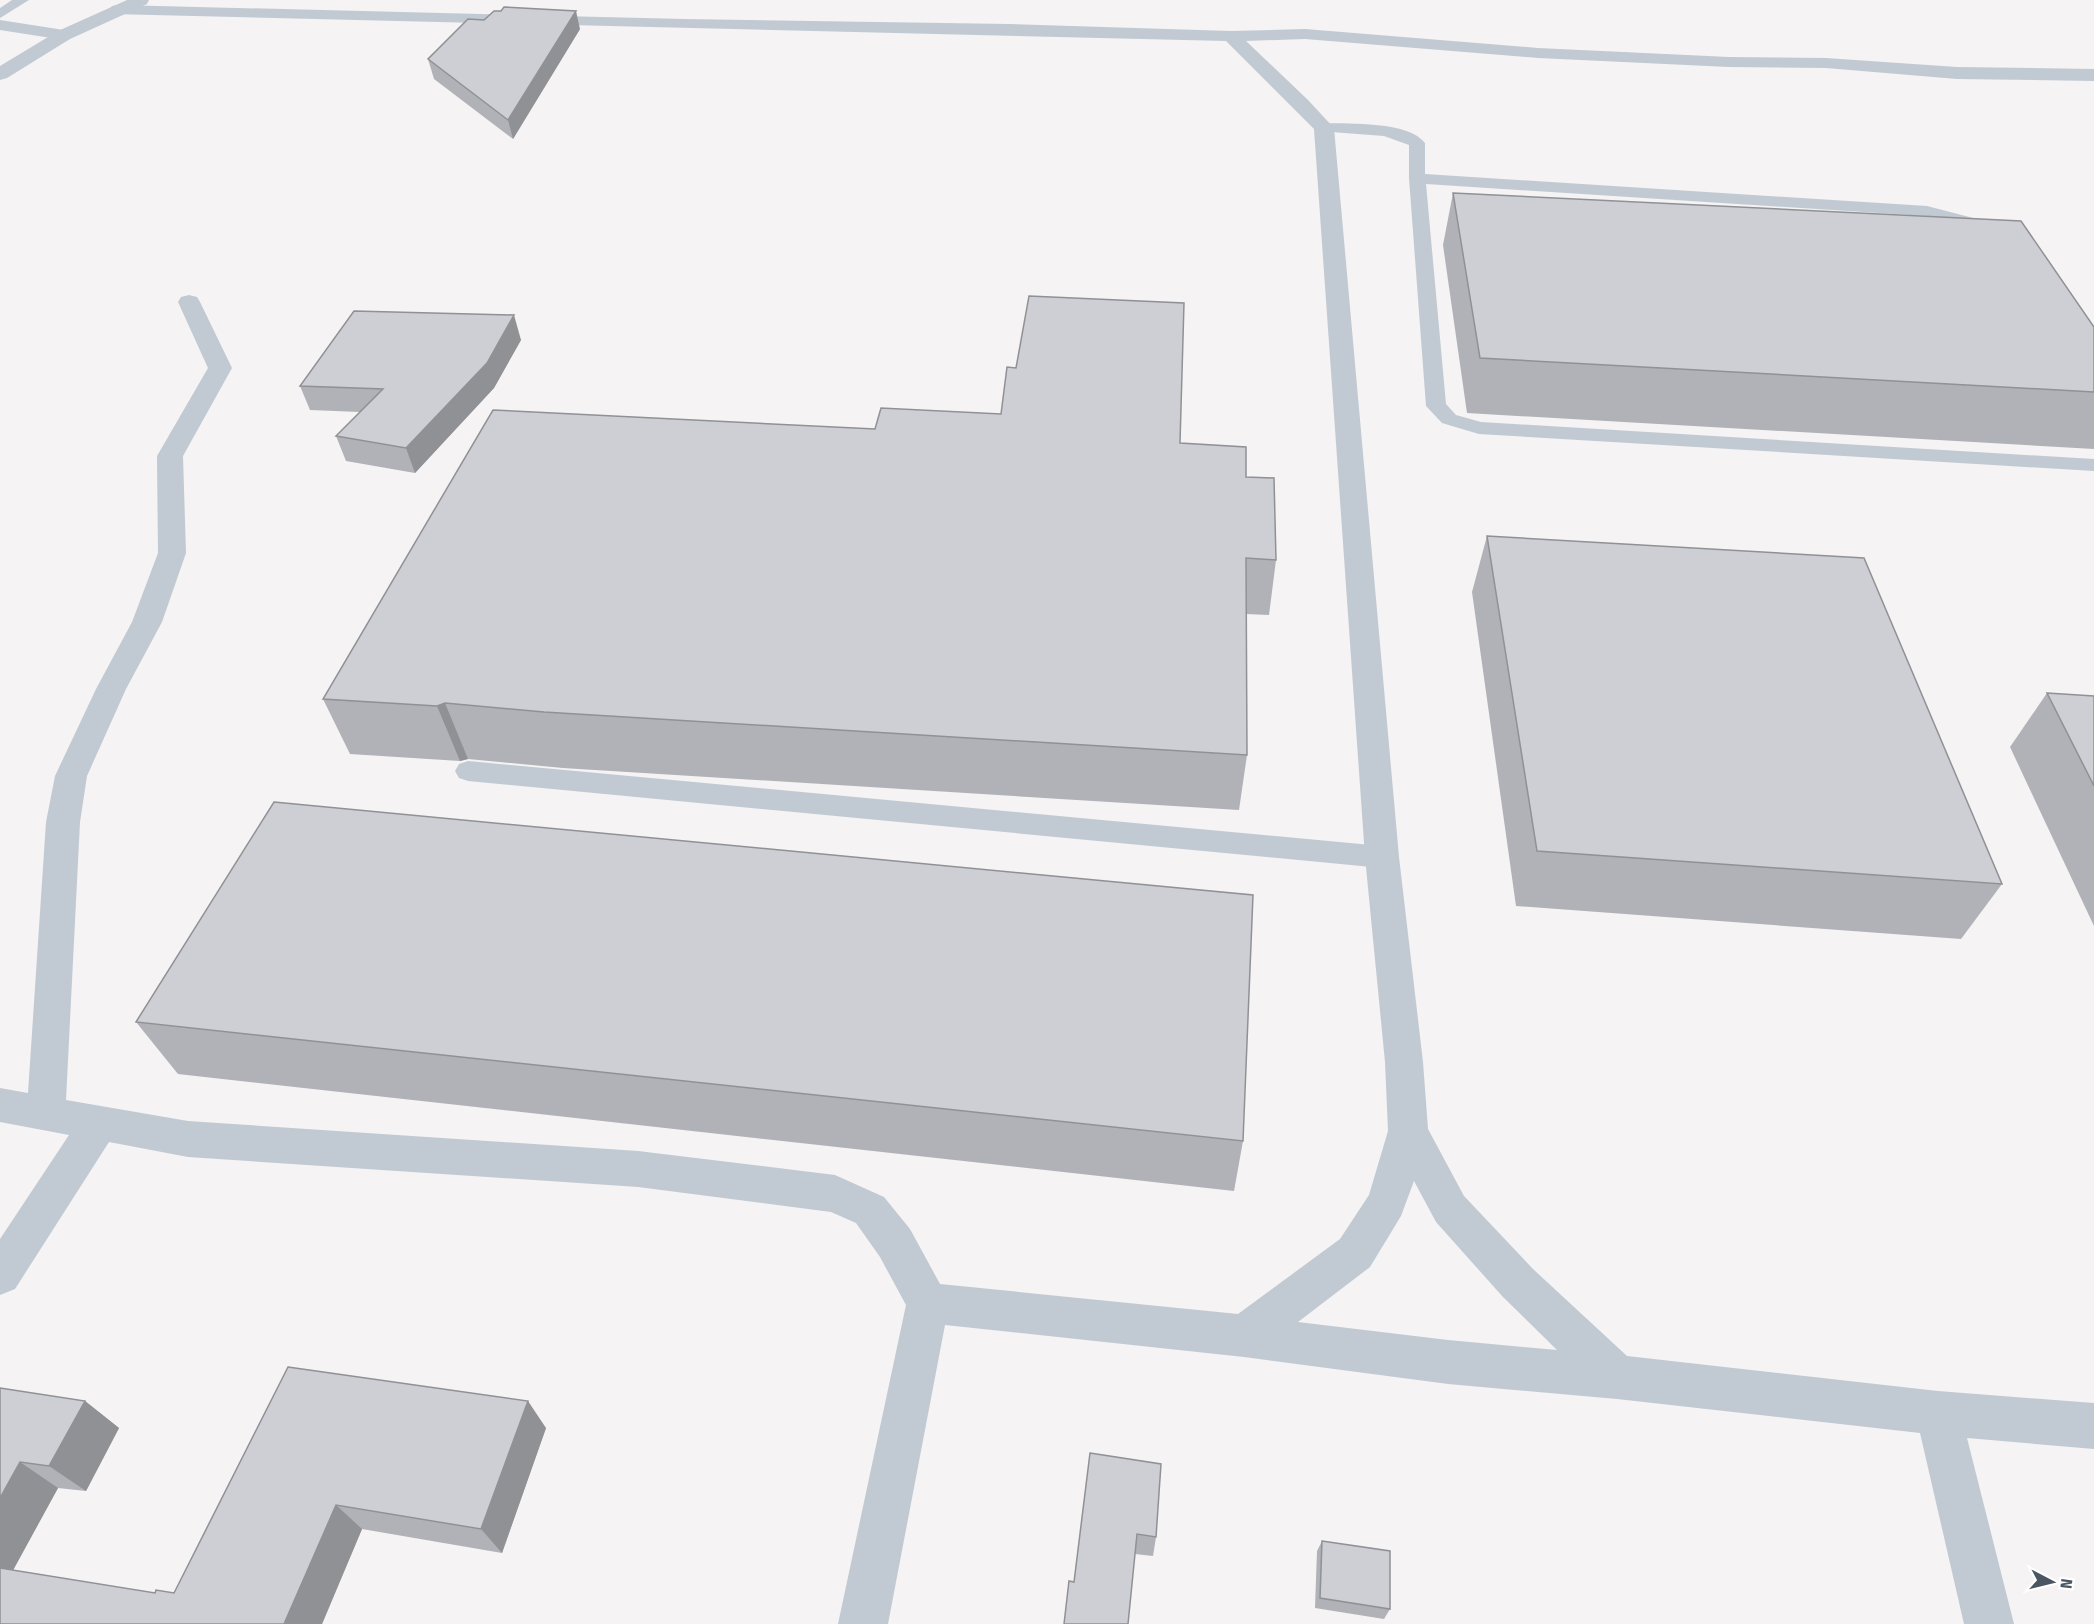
<svg xmlns="http://www.w3.org/2000/svg" width="2094" height="1624" font-family="'Fira Sans Condensed',sans-serif">
<rect width="100%" height="100%" fill="#f5f3f3"/>
<g fill="none" stroke-linecap="round" stroke-linejoin="round">
<!-- service -->
<g fill="#c1cad2" fill-rule="evenodd">
<polygon points="12,0 29,0 0,18 0,8"/>
<path d="M1324,123C1350,124 1408,121 1425,143V174L1927,206L1977,219L1991,231L1988,235L1982,236L1965,227L1926,216L1426,184L1446,404L1456,415L1481,422L2094,459V471L1479,434L1442,423L1426,406L1409,178V145L1384,136L1318,131L1316,128Z"/>
<polygon points="468,761 1382,846 1392,850 1396,857 1392,864 1382,868 468,781 459,778 455,771 459,764"/>
</g>
<!-- minor -->
<g fill="#c1cad2" fill-rule="evenodd">
<path d="M118,5L685,19L1009,24L1231,31L1305,29L1538,48L1729,57L1826,58L1957,67L2094,69V81L1957,79L1826,68L1729,67L1538,58L1305,39L1246,41L1308,100L1334,128L1399,857L1423,1062L1428,1129L1464,1196L1533,1269L1627,1356L1938,1391L2094,1403V1449L1967,1438L2014,1624H1964L1920,1433L1617,1399L1448,1384L1244,1357L945,1325L888,1624H838L906,1305L880,1257L856,1223L831,1212L638,1187L188,1157L109,1142L15,1289L0,1295V1239L69,1135L0,1122V1088L28,1093L46,822L55,776L96,689L132,622L158,553L157,456L208,368L178,302L181,297L189,295L197,297L200,302L232,368L183,456L186,553L162,622L126,689L87,776L80,822L66,1100L188,1121L638,1151L835,1175L884,1197L910,1229L940,1284L1238,1314L1340,1239L1369,1195L1388,1131L1385,1062L1365,857L1314,129L1226,41L112,14L109,10L112,6ZM1414,1181L1436,1222L1503,1297L1557,1350L1448,1340L1298,1322L1370,1267L1401,1216Z"/>
<polygon points="0,20 64,30 70,31 73,35 70,39 64,40 0,30"/>
</g>
<!-- tertiary -->
<polygon fill="#c1cad2" fill-rule="evenodd" points="127,0 149,0 147,4 70,39 7,78 0,80 0,66 58,31"/>
</g>
<!-- wall -->
<g fill="#b0b2b7">
<polygon points="580,29 513,139 434,79 428,59"/>
<polygon points="1453,193 2094,327 2094,449 1467,413 1443,245"/>
<polygon points="521,340 494,388 415,473 346,461 336,436 360,412 310,410 300,386"/>
<polygon points="1180,443 1246,477 1276,560 1269,615 1246,614 1247,755 1239,810 563,768 468,759 460,761 350,754 323,699"/>
<polygon points="1487,536 2002,884 1961,939 1516,906 1472,592"/>
<polygon points="2047,693 2094,696 2094,926 2010,747"/>
<polygon points="136,1022 1243,1141 1234,1191 178,1074"/>
<polygon points="288,1367 546,1428 502,1553 362,1529 322,1624 0,1624 0,1388 85,1401 119,1428 86,1491 58,1488 13,1570 155,1593 174,1593"/>
<polygon points="1090,1453 1156,1537 1153,1556 1135,1554 1074,1582"/>
<polygon points="1322,1541 1390,1609 1384,1619 1315,1608 1317,1551"/>
</g>
<!-- shaded-wall -->
<g fill="#909195">
<polygon points="576,11 580,29 513,139 508,120"/>
<polygon points="514,315 521,340 494,388 415,473 406,448"/>
<polygon points="445,703 468,759 460,761 437,706"/>
<polygon points="85,1401 119,1428 86,1491 49,1466"/>
<polygon points="528,1401 546,1428 502,1553 481,1529"/>
<polygon points="20,1462 58,1488 5,1585 0,1582 0,1498"/>
<polygon points="336,1505 362,1529 322,1624 284,1624"/>
</g>
<!-- building -->
<g fill="#cdcfd5" stroke="#909195" stroke-width="1.5">
<polygon points="504,7 576,11 508,120 428,59 468,19 484,20 494,11 501,11"/>
<polygon points="1453,193 2021,221 2094,327 2094,392 1480,358"/>
<polygon points="1029,296 1184,303 1180,443 1246,447 1246,477 1274,478 1276,560 1246,558 1247,755 544,712 445,703 437,706 323,699 493,410 875,429 881,408 1001,414 1007,367 1016,368"/>
<polygon points="354,311 514,315 487,363 406,448 336,436 383,389 300,386"/>
<polygon points="1487,536 1864,558 2002,884 1537,851"/>
<polygon points="2047,693 2094,696 2094,786"/>
<polygon points="274,802 1253,895 1243,1141 136,1022"/>
<polygon points="288,1367 528,1401 481,1529 336,1505 284,1624 0,1624 0,1568 155,1593 156,1590 174,1593"/>
<polygon points="0,1388 85,1401 49,1466 20,1462 0,1498"/>
<polygon points="1090,1453 1161,1464 1156,1537 1137,1534 1128,1624 1064,1624 1069,1581 1074,1582"/>
<polygon points="1322,1541 1390,1551 1390,1609 1320,1598"/>
</g>
<!-- north arrow -->
<g transform="translate(2052 1582) rotate(97)" stroke="#ffffff" stroke-width="4.5" paint-order="stroke">
<path d="M0-4.5L10 22L0 15L-10 22Z" fill="#4a5661"/>
<text y="-9" font-size="16" font-weight="bold" text-anchor="middle" fill="#4a5661">N</text>
</g>
</svg>
